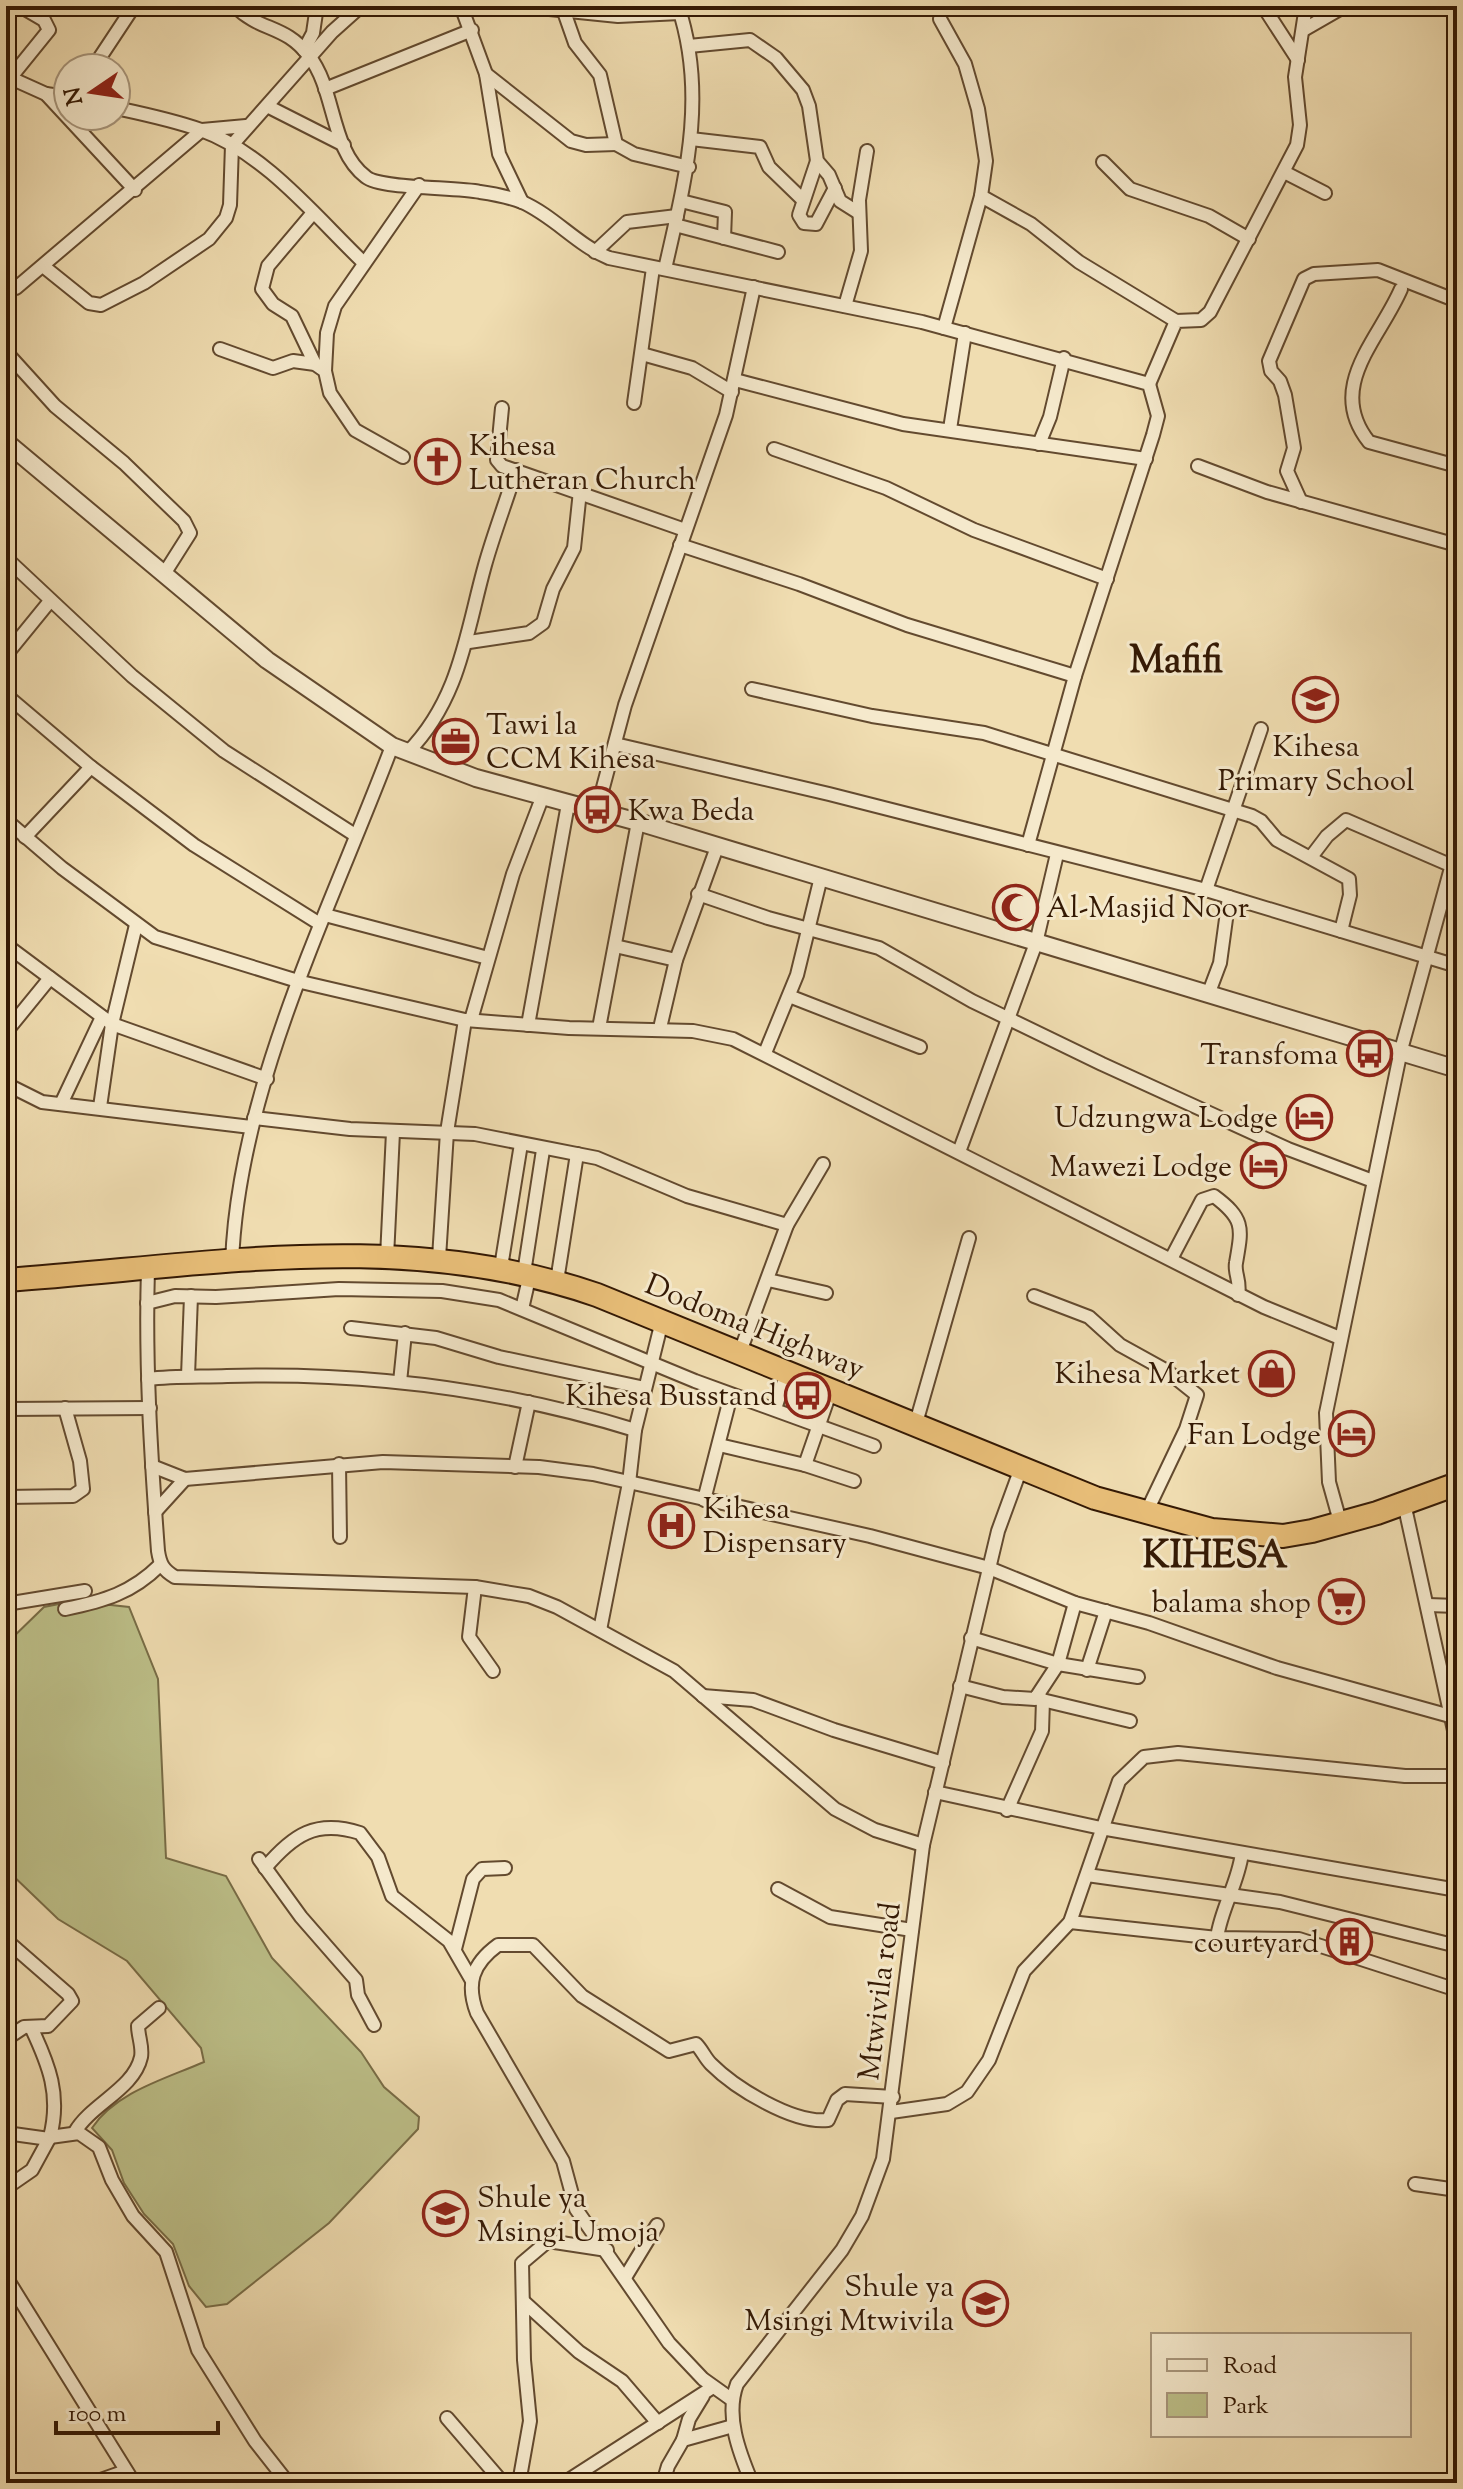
<svg xmlns="http://www.w3.org/2000/svg" width="1463" height="2489" font-family="'Sorts Mill Goudy',serif">
<rect width="100%" height="100%" fill="#f0ddb1"/>
<filter id="stains"><feTurbulence type="fractalNoise" baseFrequency=".0025" numOctaves="4"/><feColorMatrix values="0 0 0 0 .2 0 0 0 0 .09 0 0 0 0 .02 0 0 0 .5 -.17"/></filter>
<radialGradient id="worn" r=".72"><stop offset=".6" stop-color="#630" stop-opacity="0"/><stop offset="1" stop-color="#630" stop-opacity=".3"/></radialGradient>
<!-- green -->
<path fill="#bdc089" stroke="#786c46" stroke-width="2" d="M74,1601L129,1607L158,1679L166,1858L226,1876L272,1958L361,2052L384,2087L419,2117L418,2129L329,2223L227,2304L206,2307L189,2286L173,2244L144,2214L124,2183L112,2150L92,2128C116,2092 165,2079 204,2062L201,2048L127,1961L58,1919L6,1869V1644L44,1607Z"/>
<g fill="none" stroke-linecap="round" stroke-linejoin="round">
<defs>
<g id="minor">
<path d="M235,6C260,32 285,24 309,56C336,90 330,150 366,177C380,189 456,187 480,192C494,194 509,197 522,202C554,216 577,245 609,258L922,322L1149,384L1158,416L1153,435L1075,676L1028,845"/>
<polyline points="461,6 486,74 499,154 522,202"/>
<polyline points="520,6 618,16 680,13"/>
<polyline points="562,6 575,43 600,75 616,144 634,154 689,167"/>
<polyline points="1263,6 1298,60"/>
<polyline points="940,19 965,64 978,109 986,161 981,196 944,328"/>
<polyline points="1305,29 1345,6"/>
<polyline points="689,46 750,40 776,58 803,90 809,106 817,161 829,175 840,201 859,213"/>
<polyline points="304,50 313,33 317,6"/>
<polyline points="93,68 134,6"/>
<polyline points="486,74 571,141 586,145 616,144"/>
<polyline points="6,76 46,94 135,190"/>
<polyline points="11,77 49,30 44,20 20,6"/>
<polyline points="325,89 472,30"/>
<polyline points="46,94 68,97"/>
<polyline points="267,106 344,145"/>
<path d="M116,108C144,114 173,120 201,130C265,153 316,217 364,263"/>
<polyline points="691,139 760,147 769,167 803,200"/>
<polyline points="817,161 799,215 804,223 816,224 835,188"/>
<polyline points="1103,162 1130,189 1209,216 1249,239"/>
<polyline points="1284,172 1325,193"/>
<polyline points="981,196 1031,224 1079,262 1176,321"/>
<polyline points="681,201 725,212 724,238"/>
<polyline points="312,214 268,266 262,289 273,304 292,316 315,364"/>
<polyline points="675,225 778,252"/>
<polyline points="595,252 627,222 677,216"/>
<polyline points="43,266 89,303 101,305 144,283 209,239 226,218 230,205 232,145 332,32 361,6"/>
<path d="M665,269C685,180 708,96 678,6"/>
<polyline points="16,288 202,130 246,126"/>
<path d="M1401,289C1379,340 1325,387 1369,442L1457,466"/>
<polyline points="845,306 861,251 859,200 867,151"/>
<polyline points="220,349 273,368 293,361 315,364 325,371 330,393 355,430 403,457"/>
<polyline points="6,352 55,406 124,463 184,521 190,533 164,574"/>
<polyline points="642,354 692,368 732,392"/>
<polyline points="325,371 327,333 335,306 419,185"/>
<polyline points="735,380 903,424 1146,459"/>
<polyline points="1149,384 1176,321 1201,320 1210,312 1297,145 1300,125 1295,77 1306,6"/>
<polyline points="634,403 653,268"/>
<polyline points="502,408 497,460 502,466 685,530"/>
<polyline points="950,429 965,333"/>
<polyline points="1039,444 1050,417 1064,358"/>
<polyline points="774,449 886,488 974,530 1107,579"/>
<polyline points="1198,466 1267,492 1457,545"/>
<polyline points="1301,502 1287,471 1294,448 1285,395 1280,381 1271,371 1269,361 1304,279 1314,274 1378,270 1457,301"/>
<polyline points="680,545 799,584 907,625 1075,676"/>
<polyline points="6,558 132,676 224,751 355,835"/>
<polyline points="469,642 529,633 543,623 553,589 574,548 580,491"/>
<polyline points="6,655 50,601"/>
<polyline points="752,689 872,716 984,733 1252,816 1261,821 1277,840 1349,879 1350,895 1341,931"/>
<polyline points="6,695 91,767 194,845 320,924"/>
<polyline points="615,744 829,794 1206,890 1457,966"/>
<path d="M408,752C460,699 466,633 485,565C494,533 506,502 516,470"/>
<polyline points="597,810 625,705 726,415 754,287"/>
<polyline points="6,820 62,868 155,937 301,982 465,1020 569,1028 693,1031 733,1039 1264,1307 1340,1338"/>
<polyline points="25,837 91,767"/>
<polyline points="1311,857 1327,836 1346,820 1457,868"/>
<polyline points="1206,890 1261,729"/>
<polyline points="698,894 768,918 879,948 972,1001 1102,1064 1288,1149 1373,1181"/>
<polyline points="325,915 488,958"/>
<polyline points="6,945 112,1024 267,1079"/>
<polyline points="615,946 676,960"/>
<polyline points="1208,995 1220,963 1229,897"/>
<polyline points="789,996 920,1047"/>
<polyline points="471,1020 513,874 542,798"/>
<polyline points="528,1025 568,804"/>
<polyline points="599,1028 638,822"/>
<polyline points="660,1028 676,960 717,847"/>
<polyline points="6,1032 50,978"/>
<polyline points="765,1053 797,975 821,877"/>
<polyline points="6,1084 42,1102 251,1127"/>
<polyline points="61,1104 102,1017"/>
<polyline points="100,1107 112,1024 136,925"/>
<polyline points="254,1118 350,1129 475,1134 597,1158 687,1196 787,1225"/>
<polyline points="959,1152 1036,943 1057,854"/>
<polyline points="387,1257 393,1132"/>
<polyline points="439,1258 447,1132 465,1020"/>
<path d="M1171,1259L1202,1200L1214,1196C1245,1219 1242,1228 1236,1263C1234,1273 1241,1281 1238,1295"/>
<path d="M232,1263C238,1089 331,908 392,746"/>
<polyline points="501,1267 521,1144"/>
<path d="M148,1269C145,1363 151,1457 158,1551C160,1564 163,1570 175,1577L475,1587L529,1596L557,1607L674,1671L835,1809L875,1830L923,1845"/>
<polyline points="524,1273 543,1150"/>
<polyline points="768,1280 826,1293"/>
<polyline points="557,1281 577,1154"/>
<polyline points="1034,1296 1089,1317 1120,1345 1167,1371 1197,1395 1186,1429 1146,1513"/>
<polyline points="147,1303 175,1296 216,1297 339,1289 442,1291 499,1300 695,1381 874,1446"/>
<polyline points="522,1309 530,1274"/>
<polyline points="351,1328 436,1338 499,1357 645,1388"/>
<polyline points="740,1352 787,1225 823,1164"/>
<polyline points="188,1376 191,1296"/>
<path d="M148,1379C174,1376 200,1377 227,1376C365,1372 502,1389 635,1430"/>
<polyline points="400,1382 405,1333"/>
<polyline points="6,1409 150,1408"/>
<polyline points="775,1409 787,1372"/>
<polyline points="916,1423 969,1238"/>
<polyline points="719,1445 805,1465 854,1481"/>
<polyline points="339,1464 340,1537"/>
<polyline points="805,1465 831,1390"/>
<polyline points="152,1466 185,1479 383,1462 539,1467 593,1474 870,1536 989,1568 1075,1603 1149,1623 1277,1668 1450,1716"/>
<polyline points="515,1467 529,1402"/>
<polyline points="6,1497 73,1496 83,1489 80,1461 65,1408"/>
<polyline points="704,1500 731,1395"/>
<polyline points="1404,1503 1457,1744"/>
<polyline points="155,1512 185,1479"/>
<polyline points="1341,1525 1329,1482 1326,1413 1401,1050 1457,846"/>
<polyline points="475,1587 469,1637 493,1671"/>
<polyline points="6,1604 85,1591"/>
<polyline points="1428,1605 1457,1606"/>
<path d="M65,1609C104,1601 132,1593 160,1565"/>
<polyline points="600,1630 629,1483 635,1430 662,1321"/>
<polyline points="971,1638 1058,1664 1138,1677"/>
<polyline points="1087,1670 1106,1611"/>
<polyline points="960,1686 1003,1697 1035,1699 1058,1664 1075,1603"/>
<polyline points="703,1696 753,1700 834,1730 943,1763"/>
<polyline points="1038,1699 1130,1721"/>
<polyline points="935,1792 1101,1828 1457,1890"/>
<polyline points="1007,1810 1042,1731 1043,1700"/>
<polyline points="259,1859 301,1917 356,1980 358,1995 374,2025"/>
<path d="M265,1868C293,1835 316,1819 360,1833L378,1857L392,1896L449,1941L471,1979"/>
<polyline points="1087,1875 1280,1902 1457,1946"/>
<polyline points="778,1889 830,1917 912,1930"/>
<polyline points="1070,1922 1217,1938 1299,1939 1457,1990"/>
<path d="M1217,1938C1221,1908 1238,1884 1242,1853"/>
<polyline points="6,1940 68,1994 72,2001 48,2026 24,2027 6,2039"/>
<polyline points="455,1949 473,1879 482,1869 505,1868"/>
<path d="M31,2027C49,2065 61,2095 50,2137"/>
<polyline points="891,2112 947,2104 967,2092 989,2060 1024,1971 1070,1922 1119,1781 1144,1757 1178,1753 1405,1776 1457,1776"/>
<path d="M75,2132C91,2104 134,2089 141,2057C143,2047 138,2036 138,2026L159,2008"/>
<polyline points="6,2133 49,2139"/>
<polyline points="1415,2184 1457,2190"/>
<polyline points="6,2188 32,2170 50,2137 79,2133 99,2147 112,2180 133,2216 166,2252 198,2350 255,2441 288,2483"/>
<polyline points="626,2276 657,2225"/>
<polyline points="6,2277 134,2483"/>
<polyline points="524,2302 579,2352 622,2381 658,2423"/>
<path d="M731,2399L703,2379L669,2343L576,2209L563,2161L477,2013C466,1984 472,1964 498,1945H533L582,1996L669,2051L696,2044C702,2050 705,2058 711,2064C735,2088 793,2124 828,2120L837,2100L845,2094L893,2097"/>
<polyline points="447,2418 503,2483"/>
<polyline points="683,2440 689,2419 703,2396"/>
<polyline points="92,2483 126,2471"/>
<polyline points="519,2483 530,2421 524,2360 522,2263 548,2241 607,2250"/>
<polyline points="564,2483 713,2387"/>
<polyline points="663,2483 668,2466 683,2440 733,2426"/>
<path d="M752,2483C739,2452 725,2416 737,2384L842,2250L862,2216L883,2159L923,1845L998,1531L1021,1468"/>
</g>
<polyline id="tertiary" points="6,442 267,660 392,746 476,778 638,822 1457,1069"/>
<path id="trunk" d="M6,1280C207,1266 401,1227 597,1295L1095,1498L1212,1530L1283,1536L1312,1531L1377,1513L1457,1484"/>
</defs>
<!-- minor casing -->
<use href="#minor" stroke="#634a2f" stroke-width="16"/>
<!-- tertiary casing -->
<use href="#tertiary" stroke="#634a2f" stroke-width="20"/>
<!-- trunk casing -->
<use href="#trunk" stroke="#341904" stroke-width="26"/>
<!-- minor -->
<use href="#minor" stroke="#f5e9cc" stroke-width="12"/>
<!-- tertiary -->
<use href="#tertiary" stroke="#f5e9cc" stroke-width="16"/>
<!-- trunk -->
<use href="#trunk" stroke="#e8be78" stroke-width="22"/>
</g>
<!-- icons -->
<defs>
<symbol id="church-ring" viewBox="-11 -11 22 22"><circle r="9.5" fill="#f5e9cc" stroke="#8f2418" stroke-width="1.5"/><path d="M-1.2-6h2.4v3.5h3.3v2.4h-3.3V6h-2.4V-.1h-3.3v-2.4h3.3Z" fill="#8f2418"/></symbol>
<symbol id="school-ring" viewBox="-11 -11 22 22"><circle r="9.5" fill="#f5e9cc" stroke="#8f2418" stroke-width="1.5"/><path d="M0-5L7-2L0 1L-7-2ZM-4 1L0 2.5L4 1V4Q0 6-4 4Z" fill="#8f2418"/></symbol>
<symbol id="office-ring" viewBox="-11 -11 22 22"><circle r="9.5" fill="#f5e9cc" stroke="#8f2418" stroke-width="1.5"/><path d="M-6-3h4V-5.5h4V-3h4V5H-6ZM-1-4.5V-3h2v-1.5ZM-6 0V1H6V0Z" fill="#8f2418"/></symbol>
<symbol id="bus-ring" viewBox="-11 -11 22 22"><circle r="9.5" fill="#f5e9cc" stroke="#8f2418" stroke-width="1.5"/><path d="M-5-6H5V4H4V6H2V4H-2V6H-4V4H-5ZM-3.5-4V0h7V-4ZM-3.5 1.2v1.5H-2V1.2ZM2 1.2v1.5H3.5V1.2Z" fill="#8f2418"/></symbol>
<symbol id="mosque-ring" viewBox="-11 -11 22 22"><circle r="9.5" fill="#f5e9cc" stroke="#8f2418" stroke-width="1.5"/><path d="M3.5-4.9A6 6 0 1 0 3.5 4.9A5 5 0 1 1 3.5-4.9Z" fill="#8f2418"/></symbol>
<symbol id="hotel-ring" viewBox="-11 -11 22 22"><circle r="9.5" fill="#f5e9cc" stroke="#8f2418" stroke-width="1.5"/><path d="M-6-4.5h1.5V1H6V5H4.5V3h-9V5H-6ZM-4 0a1.8 1.8 0 1 1 3.6 0ZM.5 0V-2.5h3Q6-2.5 6 0Z" fill="#8f2418"/></symbol>
<symbol id="shop-ring" viewBox="-11 -11 22 22"><circle r="9.5" fill="#f5e9cc" stroke="#8f2418" stroke-width="1.5"/><path d="M-5-2.5h2.3a2.7 3.5 0 0 1 5.4 0H5L5.5 6h-11ZM-1.5-2.5h3a1.5 2.3 0 0 0-3 0Z" fill="#8f2418"/></symbol>
<symbol id="hospital-ring" viewBox="-11 -11 22 22"><circle r="9.5" fill="#f5e9cc" stroke="#8f2418" stroke-width="1.5"/><path d="M-5-5h3v3.5h4V-5h3V5h-3V1.5h-4V5h-3Z" fill="#8f2418"/></symbol>
<symbol id="supermarket-ring" viewBox="-11 -11 22 22"><circle r="9.5" fill="#f5e9cc" stroke="#8f2418" stroke-width="1.5"/><path d="M-6-5.5h2.5l.6 2H6L4.5 2H-2.5L-4.4-4H-6ZM-1.5 3.2a1.3 1.3 0 1 0 .1 0ZM3 3.2a1.3 1.3 0 1 0 .1 0Z" fill="#8f2418"/></symbol>
<symbol id="building-ring" viewBox="-11 -11 22 22"><circle r="9.5" fill="#f5e9cc" stroke="#8f2418" stroke-width="1.5"/><path d="M-4-6H4V6H1V3H-1V6H-4ZM-2.5-4.3h1.7v1.8h-1.7ZM.8-4.3h1.7v1.8H.8ZM-2.5-1h1.7V.8h-1.7ZM.8-1h1.7V.8H.8Z" fill="#8f2418"/></symbol>
</defs>
<g fill-rule="evenodd">
<use href="#church-ring" x="412" y="436" width="51" height="51"/>
<use href="#school-ring" x="1290" y="674" width="51" height="51"/>
<use href="#office-ring" x="430" y="716" width="51" height="51"/>
<use href="#bus-ring" x="572" y="784" width="51" height="51"/>
<use href="#mosque-ring" x="990" y="882" width="51" height="51"/>
<use href="#bus-ring" x="1344" y="1028" width="51" height="51"/>
<use href="#hotel-ring" x="1284" y="1092" width="51" height="51"/>
<use href="#hotel-ring" x="1238" y="1140" width="51" height="51"/>
<use href="#shop-ring" x="1246" y="1348" width="51" height="51"/>
<use href="#bus-ring" x="782" y="1370" width="51" height="51"/>
<use href="#hotel-ring" x="1326" y="1408" width="51" height="51"/>
<use href="#hospital-ring" x="646" y="1500" width="51" height="51"/>
<use href="#supermarket-ring" x="1316" y="1576" width="51" height="51"/>
<use href="#building-ring" x="1324" y="1916" width="51" height="51"/>
<use href="#school-ring" x="420" y="2188" width="51" height="51"/>
<use href="#school-ring" x="960" y="2278" width="51" height="51"/>
</g>
<g text-anchor="middle" stroke-width="6" stroke-linejoin="round" paint-order="stroke">
<!-- poi labels -->
<g font-size="30" fill="#341904" stroke="#f5e9cc" text-anchor="end">
<text x="469" y="455" text-anchor="start">Kihesa<tspan x="469" dy="34">Lutheran Church</tspan></text>
<text x="486" y="734" text-anchor="start">Tawi la<tspan x="486" dy="34">CCM Kihesa</tspan></text>
<text x="1316" y="756" text-anchor="middle">Kihesa<tspan x="1316" dy="34">Primary School</tspan></text>
<text x="628" y="820" text-anchor="start">Kwa Beda</text>
<text x="1046" y="917" text-anchor="start">Al-Masjid Noor</text>
<text x="1338" y="1064">Transfoma</text>
<text x="1278" y="1127">Udzungwa Lodge</text>
<text x="1232" y="1176">Mawezi Lodge</text>
<text x="1240" y="1383">Kihesa Market</text>
<text x="777" y="1405">Kihesa Busstand</text>
<text x="1321" y="1444">Fan Lodge</text>
<text x="703" y="1518" text-anchor="start">Kihesa<tspan x="703" dy="34">Dispensary</tspan></text>
<text x="1311" y="1612">balama shop</text>
<text x="1319" y="1952">courtyard</text>
<text x="477" y="2207" text-anchor="start">Shule ya<tspan x="477" dy="34">Msingi Umoja</tspan></text>
<text x="954" y="2296">Shule ya<tspan x="954" dy="34">Msingi Mtwivila</tspan></text>
</g>
<!-- street labels -->
<g font-size="30" fill="#341904" stroke="#f5e9cc">
<text transform="translate(755 1326) rotate(22)" y="10">Dodoma Highway</text>
<text transform="translate(879 1991) rotate(-83)" y="10">Mtwivila road</text>
</g>
<!-- district labels -->
<g font-size="38" font-weight="bold" fill="#341904" stroke="#f5e9cc">
<text x="1176" y="672">Mafifi</text>
<text x="1215" y="1567">KIHESA</text>
</g>
</g>
<!-- margin -->
<rect width="1463" height="2489" fill="none" stroke="#f0ddb1" stroke-width="32"/>
<rect x="8" y="8" width="1447" height="2473" fill="none" stroke="#341904" stroke-width="4"/>
<rect x="16" y="16" width="1431" height="2457" fill="none" stroke="#341904" stroke-width="2"/>
<!-- legend -->
<rect x="1151" y="2333" width="260" height="104" fill="#f5e9cc" stroke="#a8967c" stroke-width="2"/>
<rect x="1167" y="2359" width="40" height="12" fill="#f5e9cc" stroke="#a8967c" stroke-width="2"/>
<text x="1223" y="2373" font-size="24" fill="#341904">Road</text>
<rect x="1167" y="2393" width="40" height="24" fill="#bdc089" stroke="#a8967c" stroke-width="2"/>
<text x="1223" y="2413" font-size="24" fill="#341904">Park</text>
<!-- north arrow -->
<g transform="translate(92 92) rotate(257)"><circle r="38" fill="#f5e9cc" stroke="#a8967c" stroke-width="2"/>
<path d="M0-6L14 30L0 20L-14 30Z" fill="#8f2418"/>
<text y="-12" font-size="22" font-weight="bold" text-anchor="middle" fill="#341904">N</text>
</g>
<!-- scale -->
<path d="M56 2421v12h162v-12" fill="none" stroke="#341904" stroke-width="4"/>
<text x="68" y="2421" font-size="24" fill="#341904" stroke="#f5e9cc" stroke-width="6" paint-order="stroke">100 m</text>
<rect width="100%" height="100%" filter="url(#stains)"/>
<rect width="100%" height="100%" fill="url(#worn)"/>
</svg>
